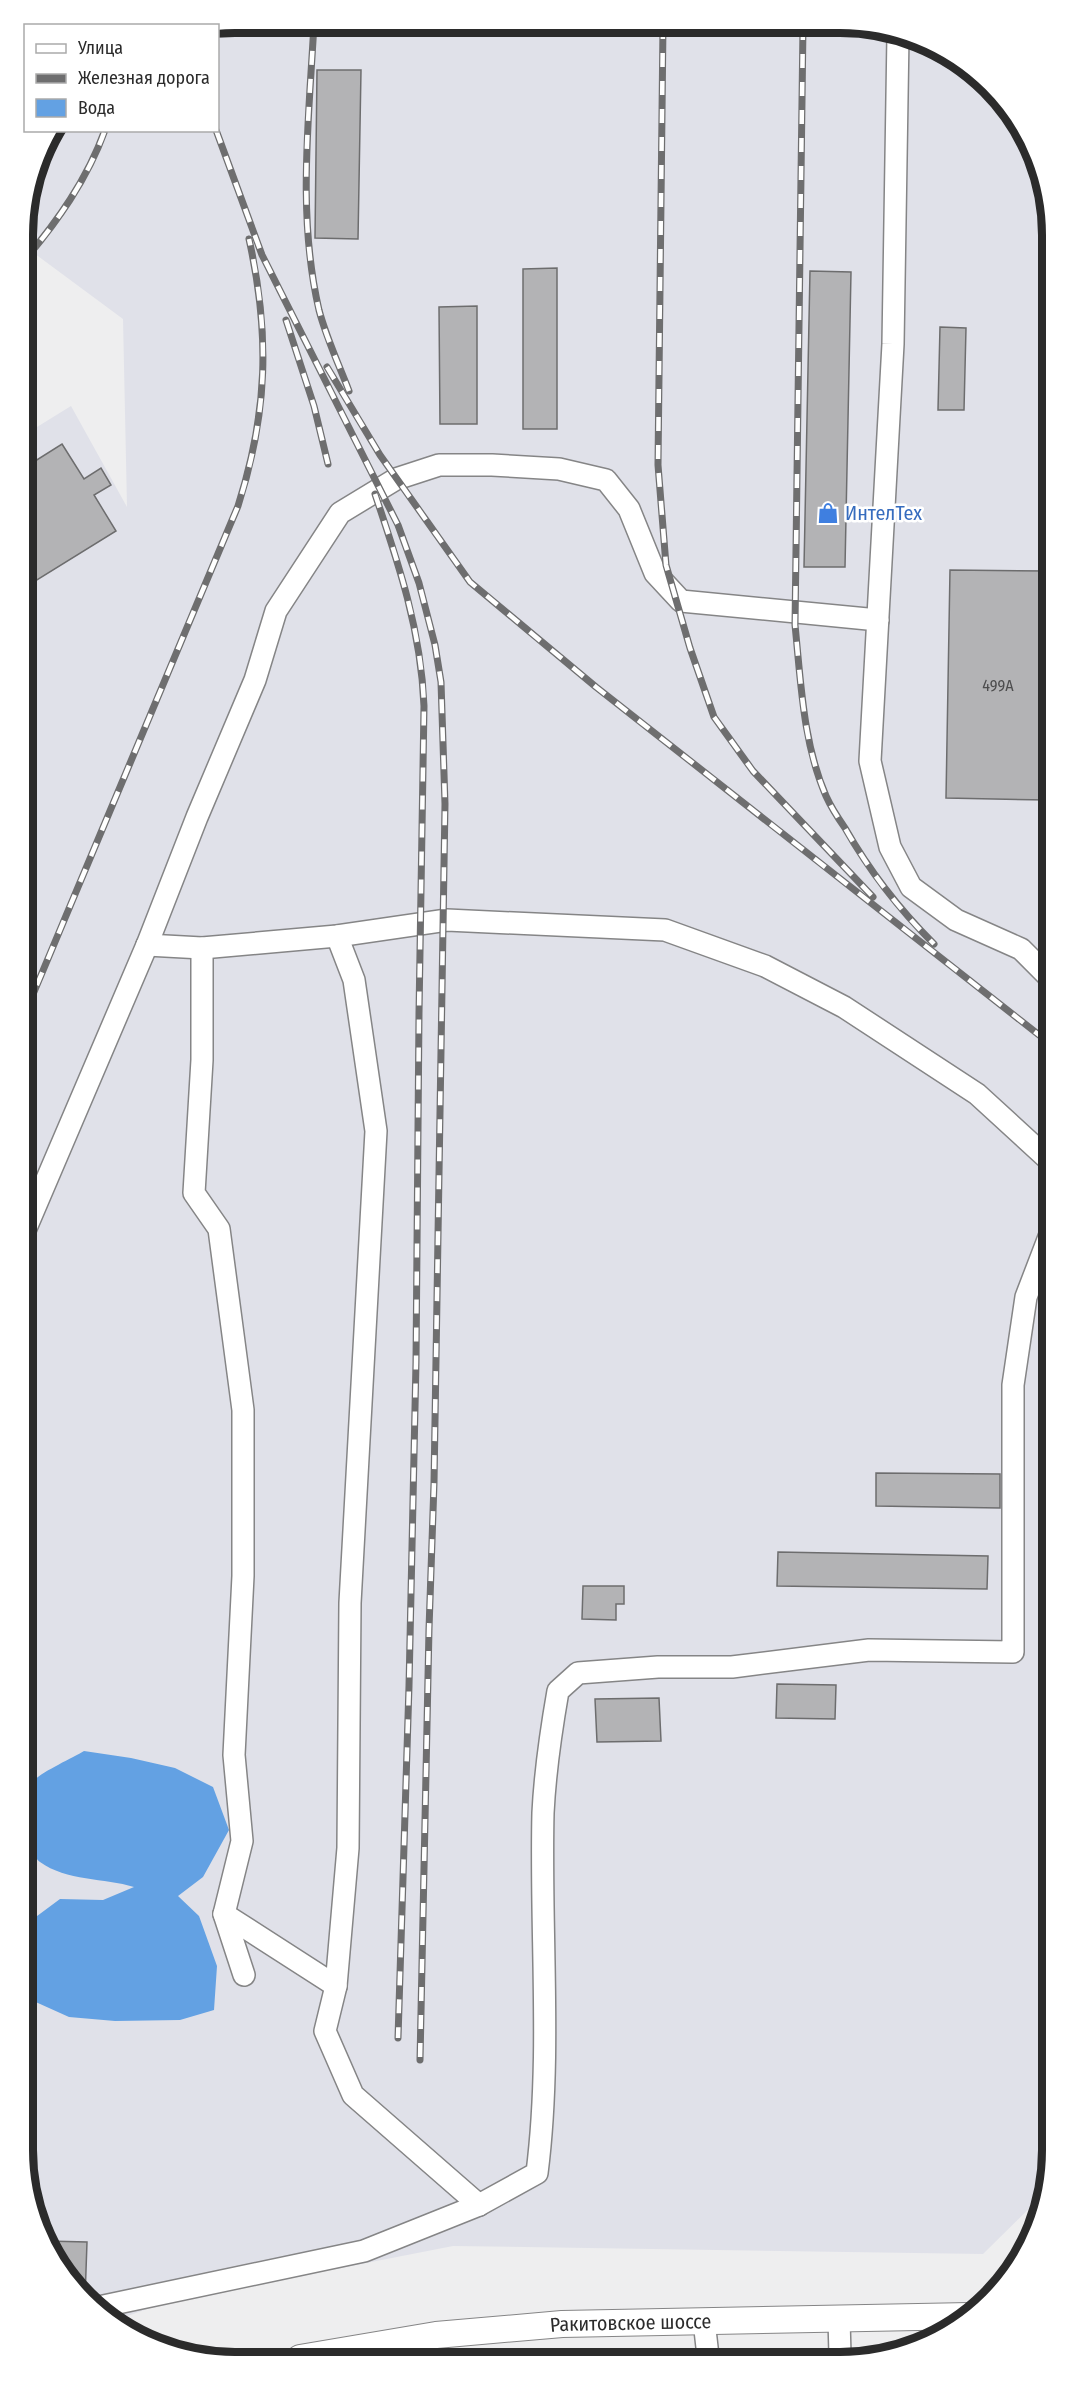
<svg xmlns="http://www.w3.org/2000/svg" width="1075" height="2385" font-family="'Fira Sans Condensed',sans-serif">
<rect width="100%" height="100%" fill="#eeeeef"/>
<!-- built -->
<polygon fill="#e0e1e9" points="235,23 881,27 980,75 1017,117 1045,180 1052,2164 1046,2192 983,2254 453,2246 167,2302 116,2320 95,2310 58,2268 30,2205 24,435 71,406 127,507 123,319 23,245 23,221 45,141 52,131 218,130 218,26"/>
<!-- water -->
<path fill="#63a1e3" d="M84,1751L131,1758L175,1768L213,1787L229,1830L203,1877L178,1896L199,1916L217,1966L214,2010L180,2020L115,2021L69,2017L29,1999V1922L60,1899L103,1900L134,1887C105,1878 66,1881 40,1862C25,1851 24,1793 36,1779C42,1772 74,1757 84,1751Z"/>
<!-- building -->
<g fill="#b3b3b5" stroke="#6d6d6e" stroke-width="1.5">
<polygon points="317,70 361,70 358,239 315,238"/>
<polygon points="557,268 557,429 523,429 523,269"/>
<polygon points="810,271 851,272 845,567 804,567"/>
<polygon points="477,306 477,424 440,424 439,307"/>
<polygon points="940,327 966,328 964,410 938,410"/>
<polygon points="62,444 84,479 101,468 111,485 94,495 116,531 24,588 24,468"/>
<polygon points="950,570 1047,571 1047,800 946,798"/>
<polygon points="876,1473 1000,1474 1000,1508 876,1506"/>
<polygon points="778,1552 988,1556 987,1589 777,1586"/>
<polygon points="583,1586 624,1586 624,1604 616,1604 616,1620 582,1619"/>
<polygon points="777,1684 836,1685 835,1719 776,1718"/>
<polygon points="659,1698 661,1741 597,1742 595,1699"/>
<polygon points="46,2241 87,2242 85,2299 58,2268"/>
</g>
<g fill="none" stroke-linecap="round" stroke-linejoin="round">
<defs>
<g id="minor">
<polyline points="898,35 893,344 870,761 890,847 911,887 956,920 1021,949 1048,976"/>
<polyline points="337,936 354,980 376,1131 350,1603 348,1848 336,1986 325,2031 353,2095 479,2205"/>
<polyline points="147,945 202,948 337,936 447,920 665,930 765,966 844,1007 977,1094 1049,1160"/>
<polyline points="202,948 202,1060 194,1193 219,1229 243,1410 243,1576 234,1755 242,1841 224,1914 244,1975"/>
<polyline points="26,1228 147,945 197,817 255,680 276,611 340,513 396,479 439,465 492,465 559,469 606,480 629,509 655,573 681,601 878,620"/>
<polyline points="224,1914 336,1986"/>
<path d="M94,2308L364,2251L479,2205L537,2173C552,2054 540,1933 543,1813C545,1772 551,1731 558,1691L578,1673L658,1667H732L869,1650L1013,1652V1385L1026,1297L1049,1237"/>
<polyline points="839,2319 840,2355"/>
<polyline points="704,2321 708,2356"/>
</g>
<g id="major">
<path id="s1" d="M300,2358L436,2335L562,2324L970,2316"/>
</g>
</defs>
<!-- minor casing -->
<use href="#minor" stroke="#858586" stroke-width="24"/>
<!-- major casing -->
<use href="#major" stroke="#858586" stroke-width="28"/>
<!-- minor -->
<use href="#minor" stroke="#fff" stroke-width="21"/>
<!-- major -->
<use href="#major" stroke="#fff" stroke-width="26"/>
<defs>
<g id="rail">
<path d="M314,23C309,119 297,215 319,310C326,337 339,365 349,391"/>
<polyline points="663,25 658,465 666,565 690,648 714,717 753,771 873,897"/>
<path d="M803,26L795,625C801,683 803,743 826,796C831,807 838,818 845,828C870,872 898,908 934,944"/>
<polyline points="216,130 262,255 398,525 419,583 435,645 441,682 445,804 434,1483 429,1629 420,2060"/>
<path d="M23,262C57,222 87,180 105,130"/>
<polyline points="286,320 314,406 328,464"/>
<polyline points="327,367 380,455 470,582 596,687 1048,1042"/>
<path d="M375,494C399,565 421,630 424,706L419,1013L416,1362L409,1686L398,2038"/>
<path d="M26,1011L238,506C268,412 270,334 249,239"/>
</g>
</defs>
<!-- rail casing -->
<use href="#rail" stroke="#6e6e6f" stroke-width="7"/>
<!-- rail -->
<use href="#rail" stroke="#fff" stroke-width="4.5" stroke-dasharray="14" stroke-linecap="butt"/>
</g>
<!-- icons -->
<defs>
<symbol id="shop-bare" viewBox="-9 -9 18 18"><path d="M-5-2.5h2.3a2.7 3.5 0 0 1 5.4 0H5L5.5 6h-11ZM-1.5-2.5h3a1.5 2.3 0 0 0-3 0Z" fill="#3f7fe0" stroke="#fff" stroke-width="2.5" paint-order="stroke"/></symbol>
</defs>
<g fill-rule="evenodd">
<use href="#shop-bare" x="813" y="498" width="30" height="30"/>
</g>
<g text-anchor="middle" stroke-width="5" stroke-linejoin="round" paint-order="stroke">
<!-- number labels -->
<g font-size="16" fill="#4d4d4e">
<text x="998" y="691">499А</text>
</g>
<!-- shop labels -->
<g font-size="20" fill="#366cbe" stroke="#fff" text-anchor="start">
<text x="845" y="520">ИнтелТех</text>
</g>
<!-- street labels -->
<g font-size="20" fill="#2b2b2b" stroke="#fff">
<text dy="7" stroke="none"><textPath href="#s1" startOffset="333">Ракитовское шоссе</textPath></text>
</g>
</g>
<!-- crop -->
<path d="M0 0H1075V2385H0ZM235 33H840A202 202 0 0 1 1042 235V2150A202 202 0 0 1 840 2352H235A202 202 0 0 1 33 2150V235A202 202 0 0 1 235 33Z" fill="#fff" fill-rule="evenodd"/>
<path fill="none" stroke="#2b2b2b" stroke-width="8" d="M235 33H840A202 202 0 0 1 1042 235V2150A202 202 0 0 1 840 2352H235A202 202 0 0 1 33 2150V235A202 202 0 0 1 235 33Z"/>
<!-- legend -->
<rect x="24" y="24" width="195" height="108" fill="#ffffff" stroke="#aaaaaa" stroke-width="1.5"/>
<rect x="36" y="44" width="30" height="9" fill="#ffffff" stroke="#aaaaaa" stroke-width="1.5"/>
<text x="78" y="54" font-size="18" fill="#2b2b2b">Улица</text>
<rect x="36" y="74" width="30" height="9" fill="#6e6e6f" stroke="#aaaaaa" stroke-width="1.5"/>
<text x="78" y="84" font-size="18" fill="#2b2b2b">Железная дорога</text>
<rect x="36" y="99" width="30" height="18" fill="#63a1e3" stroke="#aaaaaa" stroke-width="1.5"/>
<text x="78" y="114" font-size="18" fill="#2b2b2b">Вода</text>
</svg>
